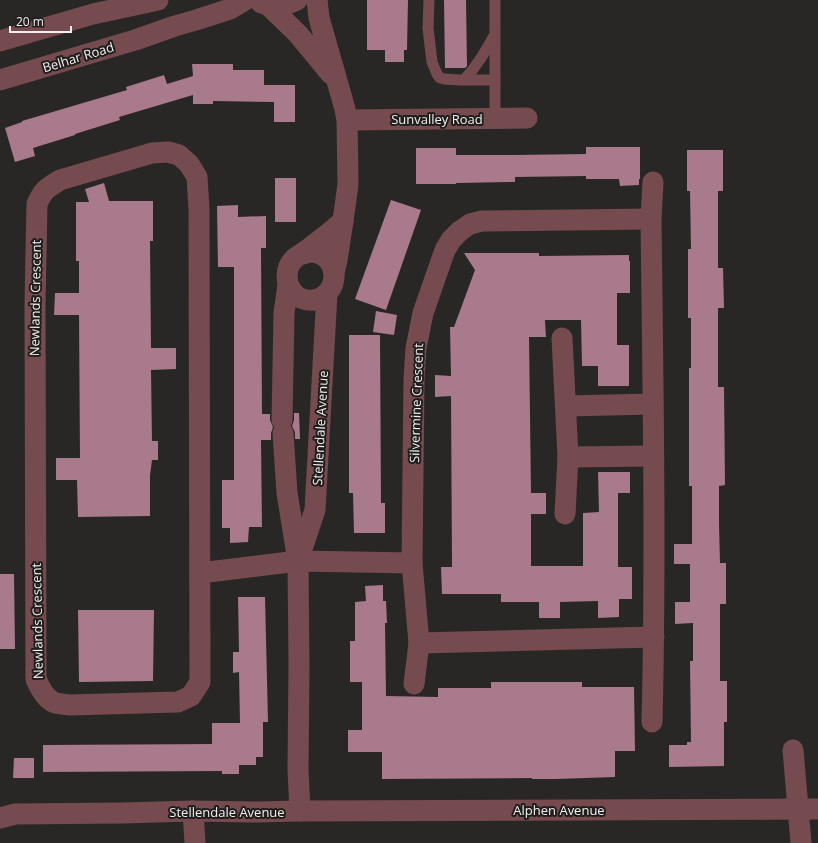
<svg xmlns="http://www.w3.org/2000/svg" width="818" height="843" font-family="'Open Sans',sans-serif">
<rect width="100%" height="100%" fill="#292726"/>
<!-- building -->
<g fill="#a9798c">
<polygon points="367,0 408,0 407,50 404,50 404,62 385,62 385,50 367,50"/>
<polygon points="444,0 466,0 467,66 465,68 445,68"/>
<polygon points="192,64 233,64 233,70 264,70 264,85 295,85 295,122 274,122 274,102 213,101 213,104 193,104 193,95 119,117 120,120 75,134 75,135 33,148 35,156 15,162 5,128 22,122 22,121 127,90 126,87 164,75 167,84 193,76"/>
<polygon points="586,147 640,147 640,179 639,179 639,185 620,186 619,179 586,179 586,176 515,177 515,182 456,183 456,184 416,184 416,148 456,148 456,155 515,155 586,154"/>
<polygon points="687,150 723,150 723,191 718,191 718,268 723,268 724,308 718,308 718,387 724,387 725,485 719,486 719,524 720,563 726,563 726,604 720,604 720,681 727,681 727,722 724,722 724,766 669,767 669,745 687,745 687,742 691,742 690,661 693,661 693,623 675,624 675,602 690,602 690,564 674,564 674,544 692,544 692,486 689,486 689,368 691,368 691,318 688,318 688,249 691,249 690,191 687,191"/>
<rect x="275" y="178" width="21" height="44"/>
<polygon points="104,183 109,201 153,201 153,241 150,241 151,348 176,348 176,369 151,370 152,441 158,441 158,460 152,460 150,475 150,516 78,517 77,480 56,480 56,458 80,458 79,315 54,315 55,293 79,293 79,261 76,261 76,202 89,202 85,189"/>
<polygon points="391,200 421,210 386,310 355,299"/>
<polygon points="238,205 238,217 266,216 266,248 261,248 262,414 270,414 270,420 273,427 271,433 271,440 261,440 262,527 249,527 248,542 230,543 230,528 222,528 222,480 234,480 234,267 218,267 217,206"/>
<polygon points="464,253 539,253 539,256 629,255 629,261 630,261 630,293 617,293 617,345 629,345 629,386 598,386 598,366 582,366 581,320 545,320 546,337 529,337 531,493 546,493 546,514 531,514 531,566 583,566 583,513 599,512 598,472 630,472 630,493 618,493 618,567 632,567 632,599 619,599 619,617 598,618 598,601 560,602 560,618 539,618 539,602 501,602 501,594 442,594 441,567 452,567 451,396 435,397 435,375 451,376 450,327 454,327 475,270"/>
<polygon points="376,311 397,315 394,335 373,332"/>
<polygon points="349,335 380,335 381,503 385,503 385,533 354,533 353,493 349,493"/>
<polygon points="294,413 299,413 300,439 295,439 295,432 292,426 294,420"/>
<polygon points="0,574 14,574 15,649 0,649"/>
<polygon points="383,585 383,601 386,601 387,623 385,623 386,696 438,697 438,688 491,688 491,682 582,682 582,687 634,687 635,751 615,751 615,777 556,779 532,779 532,778 382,779 382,752 348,752 348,730 362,730 362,682 350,682 350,641 355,641 355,602 366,601 365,586"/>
<polygon points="238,597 265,597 268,722 263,722 263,757 256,757 256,765 239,765 239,774 222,774 222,771 43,772 43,745 212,744 212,723 240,723 239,672 233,673 233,652 239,652"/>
<polygon points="78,610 154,610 153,681 79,682"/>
<polygon points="14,758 34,758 34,778 13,778"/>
</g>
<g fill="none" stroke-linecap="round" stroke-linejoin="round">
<!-- service -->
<g stroke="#754b4f" stroke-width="11">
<polyline points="429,0 428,28 432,62 437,74 440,78 444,79 459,80 495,80"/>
<polyline points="495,0 495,119"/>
<path d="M464,80C477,66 485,52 494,36"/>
</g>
<!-- minor -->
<g stroke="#754b4f" stroke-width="21">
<polyline points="317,0 319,18 345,109 347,120 348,184 343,221 337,260 334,273"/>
<polyline points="261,3 268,5 288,4 297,0"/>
<polyline points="268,5 298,34 331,74"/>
<polyline points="0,41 93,14 158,0"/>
<polyline points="0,80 135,40 175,26 196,20 230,9 245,0"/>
<polyline points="347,120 527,118"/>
<path d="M168,152L179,155L189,164L197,177L199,209L200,682L191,696L178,702L69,705C64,704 57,704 53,702C45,698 39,686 36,679L35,305L37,204C43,190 47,188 60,180L152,153Z"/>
<path d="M303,254C305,253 309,252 312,252C340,254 342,294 314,300C306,301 297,298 292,291C285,282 285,267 295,258C300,254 307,251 312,246C323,238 333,230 343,221"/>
<polyline points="562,338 568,457 565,514"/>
<polyline points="566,406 653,404"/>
<polyline points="282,420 284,313 288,285"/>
<polyline points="283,433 287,493 298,561 299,667 298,770 300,811"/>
<polyline points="568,457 653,456"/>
<polyline points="299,558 315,510 327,293"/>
<polyline points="200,573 298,561 412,563"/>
<polyline points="419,643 654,637"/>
<polyline points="414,684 419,643 412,563 414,379 416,348 423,313 445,250 451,240 460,231 470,224 482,221 651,219"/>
<path d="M652,722C656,554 653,386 651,219L653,182"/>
<polyline points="793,750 801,843"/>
<polyline points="193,811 195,843"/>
<polyline points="0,818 15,814 122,813 193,811 256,812 300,811 818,809"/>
</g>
</g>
<g text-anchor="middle" stroke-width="4" stroke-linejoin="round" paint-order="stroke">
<!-- street labels -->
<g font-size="13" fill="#f1efef" stroke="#201e1c">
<text transform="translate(78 57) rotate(-17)" y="5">Belhar Road</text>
<text x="437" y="124">Sunvalley Road</text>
<text transform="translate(35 298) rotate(-89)" y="5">Newlands Crescent</text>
<text transform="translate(416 403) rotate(-88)" y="5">Silvermine Crescent</text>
<text transform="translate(320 428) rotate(-87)" y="5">Stellendale Avenue</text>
<text transform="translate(37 621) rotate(-91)" y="5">Newlands Crescent</text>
<text x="559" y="815">Alphen Avenue</text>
<text x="227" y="817">Stellendale Avenue</text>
</g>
</g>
<!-- scale -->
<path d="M10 26v6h61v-6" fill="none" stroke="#f1efef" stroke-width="2"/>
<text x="16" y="26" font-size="12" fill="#f1efef" stroke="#201e1c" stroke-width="3" paint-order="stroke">20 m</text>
</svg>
